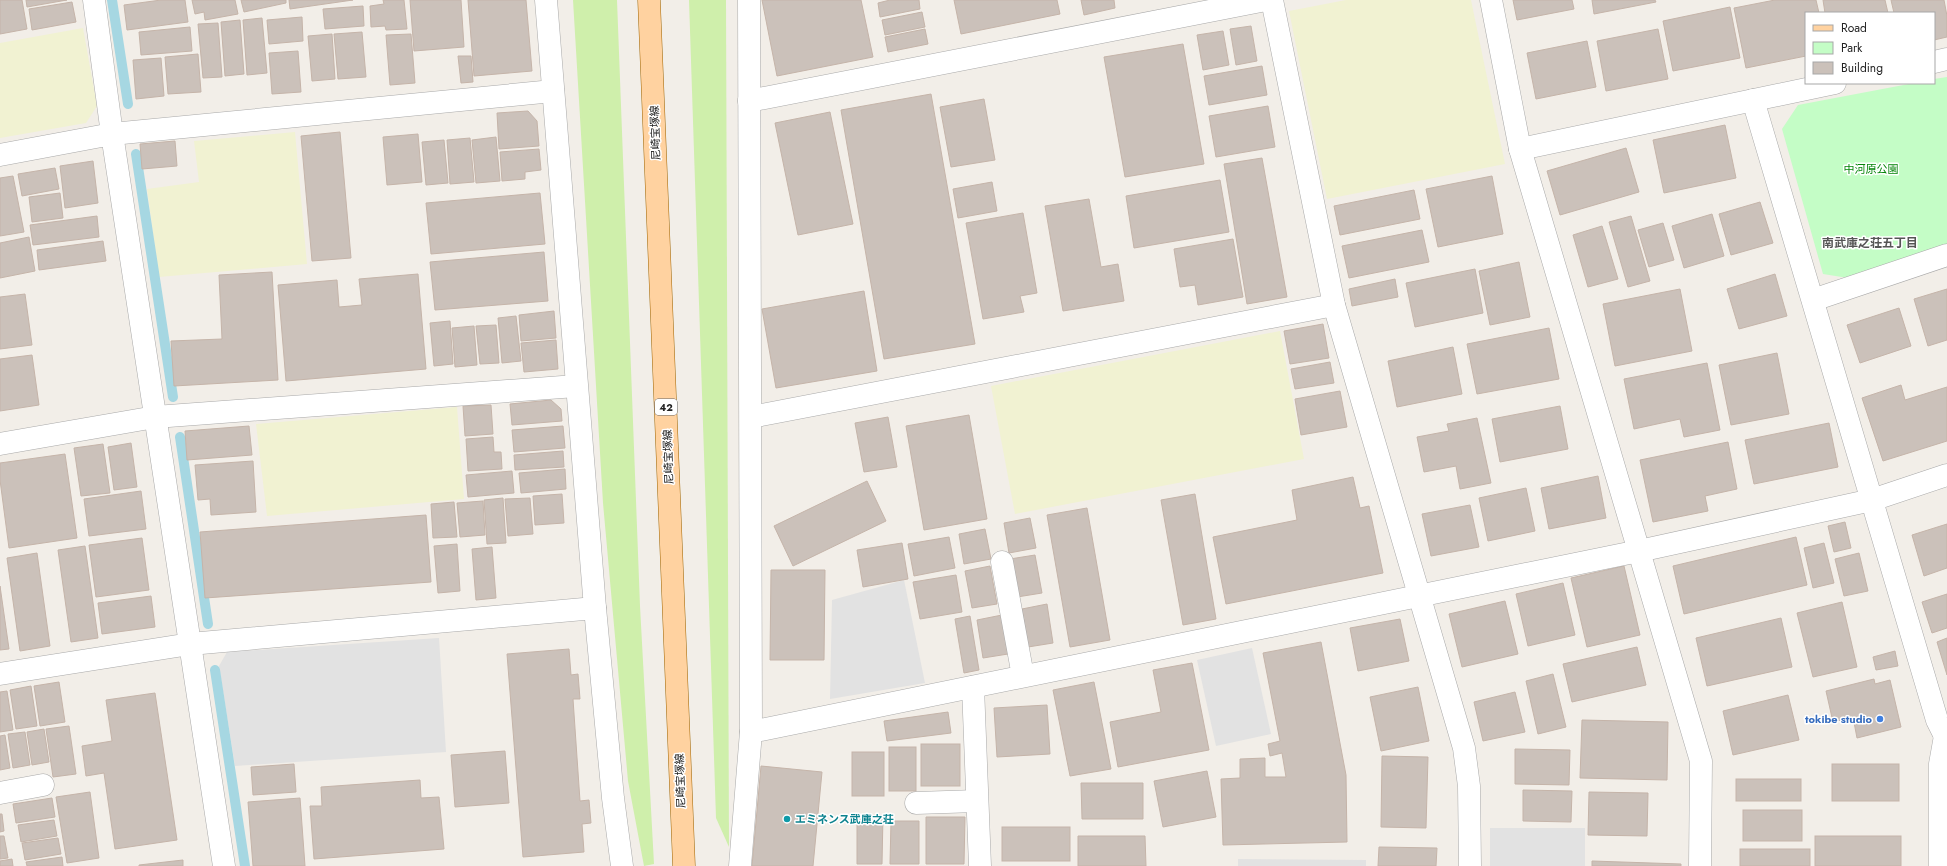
<svg xmlns="http://www.w3.org/2000/svg" width="1947" height="866" font-family="Jost,'Noto Sans JP',sans-serif">
<rect width="100%" height="100%" fill="#f2eee8"/>
<!-- farmland -->
<g fill="#f1f2d2">
<polygon points="1346,0 1471,0 1505,164 1327,199 1289,11"/>
<polygon points="83,28 97,106 86,123 0,138 0,43"/>
<polygon points="295,132 307,264 159,277 147,189 199,182 194,141"/>
<polygon points="1280,331 1304,459 1015,514 991,386"/>
<polygon points="457,407 464,499 267,516 256,424"/>
</g>
<!-- grass -->
<g fill="#cfefab">
<polygon points="573,0 617,0 640,606 654,864 644,866 628,781 603,503"/>
<polygon points="689,0 726,0 729,847 716,818"/>
</g>
<!-- park -->
<polygon fill="#c4fdc6" points="1947,77 1947,244 1848,278 1823,274 1782,129 1798,105 1914,83 1934,83 1934,79"/>
<!-- parking -->
<g fill="#e2e2e2">
<polygon points="904,580 925,683 830,699 832,600"/>
<polygon points="439,638 446,752 235,766 219,666 227,652"/>
<polygon points="1252,648 1271,734 1216,746 1197,660"/>
<rect x="1490" y="828" width="95" height="38"/>
<polygon points="1238,859 1366,860 1366,866 1238,866"/>
</g>
<g fill="none" stroke-linecap="round" stroke-linejoin="round">
<!-- stream -->
<g stroke="#a6d7e2" stroke-width="10">
<polyline points="112,0 128,104"/>
<polyline points="136,154 173,397"/>
<polyline points="180,437 208,624"/>
<polyline points="215,670 245,866"/>
</g>
</g>
<!-- building -->
<g fill="#cbc1ba" stroke="#c5b4a9">
<polygon points="0,0 22,0 27,29 0,34"/>
<polygon points="26,0 67,0 27,7"/>
<polygon points="161,0 185,0 188,22 127,30 124,5"/>
<polygon points="192,0 235,0 238,14 205,20 204,12 195,14"/>
<polygon points="241,0 286,0 286,3 244,12"/>
<polygon points="289,0 353,0 290,9"/>
<polygon points="383,0 404,0 407,29 386,30 385,26 371,27 370,6 384,4"/>
<polygon points="410,0 461,0 464,47 414,51"/>
<polygon points="468,0 526,0 532,71 474,76"/>
<polygon points="762,0 861,0 873,57 777,76"/>
<polygon points="890,0 919,0 920,9 880,17 878,3"/>
<polygon points="954,0 1057,0 1060,14 961,34"/>
<polygon points="1081,0 1114,0 1115,8 1084,15"/>
<polygon points="1513,0 1572,0 1574,9 1517,20"/>
<polygon points="1592,0 1655,0 1656,2 1594,14"/>
<polygon points="1775,0 1816,0 1819,13 1806,13 1806,56 1746,68 1734,8"/>
<polygon points="1823,0 1885,0 1888,13 1825,13"/>
<polygon points="1891,0 1944,0 1947,16 1947,37 1934,40 1934,13 1894,13"/>
<polygon points="72,2 76,22 32,30 29,9"/>
<polygon points="363,6 364,26 325,29 323,9"/>
<polygon points="1730,7 1740,58 1673,71 1663,21"/>
<polygon points="922,12 925,27 885,35 882,20"/>
<polygon points="302,17 303,41 269,44 267,20"/>
<polygon points="262,18 267,73 247,75 243,20"/>
<polygon points="240,20 244,74 225,76 221,22"/>
<polygon points="218,23 222,77 203,78 198,24"/>
<polygon points="1251,26 1257,61 1236,65 1230,29"/>
<polygon points="190,27 192,51 141,55 139,32"/>
<polygon points="925,29 928,44 888,52 885,37"/>
<polygon points="1658,29 1668,79 1606,91 1597,41"/>
<polygon points="1223,31 1229,65 1203,70 1197,35"/>
<polygon points="362,32 366,77 338,79 334,34"/>
<polygon points="332,34 335,79 312,81 308,36"/>
<polygon points="411,34 415,83 390,85 386,35"/>
<polygon points="1587,41 1596,87 1536,99 1527,53"/>
<polygon points="1183,44 1204,164 1125,177 1104,57"/>
<polygon points="298,51 301,92 272,94 269,53"/>
<polygon points="198,54 201,92 168,94 165,57"/>
<polygon points="458,56 471,56 473,82 461,83"/>
<polygon points="161,58 164,96 136,99 133,60"/>
<polygon points="1262,66 1267,95 1209,105 1204,76"/>
<polygon points="931,94 975,344 884,359 841,110"/>
<polygon points="984,99 995,160 951,167 940,107"/>
<polygon points="1268,106 1275,147 1216,157 1209,116"/>
<polygon points="528,111 537,121 539,146 499,149 497,113"/>
<polygon points="830,112 853,224 798,235 775,123"/>
<polygon points="1725,125 1736,178 1664,193 1653,140"/>
<polygon points="340,132 351,258 312,261 301,136"/>
<polygon points="418,134 422,182 387,185 383,137"/>
<polygon points="496,137 500,181 476,183 472,140"/>
<polygon points="470,138 474,182 450,184 447,140"/>
<polygon points="444,140 448,183 426,185 422,142"/>
<polygon points="175,141 177,166 142,169 140,144"/>
<polygon points="1626,148 1639,192 1560,215 1547,171"/>
<polygon points="539,149 541,170 525,172 525,179 502,181 500,152"/>
<polygon points="1262,158 1287,297 1247,304 1224,164"/>
<polygon points="93,161 98,203 65,208 60,166"/>
<polygon points="55,168 59,189 22,196 18,174"/>
<polygon points="13,176 24,232 0,236 0,178"/>
<polygon points="1492,176 1503,234 1438,247 1426,189"/>
<polygon points="1220,180 1229,232 1134,248 1126,196"/>
<polygon points="992,182 997,211 958,218 953,189"/>
<polygon points="1414,190 1420,219 1340,235 1334,206"/>
<polygon points="60,193 63,218 32,222 29,197"/>
<polygon points="540,193 545,244 431,254 426,203"/>
<polygon points="1089,199 1101,267 1118,264 1124,301 1063,311 1045,206"/>
<polygon points="1760,202 1773,243 1731,255 1719,214"/>
<polygon points="1023,213 1037,293 1020,296 1024,312 983,319 966,223"/>
<polygon points="1712,214 1724,256 1684,268 1672,226"/>
<polygon points="97,216 99,237 33,245 30,225"/>
<polygon points="1631,216 1650,281 1628,287 1609,222"/>
<polygon points="1663,223 1674,260 1649,267 1638,230"/>
<polygon points="1602,226 1618,279 1588,287 1573,235"/>
<polygon points="1422,230 1429,262 1349,278 1342,246"/>
<polygon points="29,237 35,271 0,278 0,243"/>
<polygon points="1233,239 1243,297 1198,305 1195,285 1180,287 1174,249"/>
<polygon points="103,241 106,261 39,270 37,250"/>
<polygon points="544,252 548,301 435,310 430,262"/>
<polygon points="1519,262 1530,317 1490,325 1479,271"/>
<polygon points="1475,269 1483,313 1415,327 1406,283"/>
<polygon points="272,272 278,380 174,386 171,341 222,339 219,275"/>
<polygon points="418,274 426,369 286,381 278,285 337,280 339,307 362,305 359,279"/>
<polygon points="1775,274 1787,316 1739,329 1727,289"/>
<polygon points="1395,279 1398,297 1352,306 1349,289"/>
<polygon points="1680,289 1692,351 1615,366 1603,304"/>
<polygon points="1947,289 1947,340 1928,346 1914,299"/>
<polygon points="864,291 877,371 776,388 762,309"/>
<polygon points="25,294 32,345 0,349 0,297"/>
<polygon points="1899,308 1911,346 1860,363 1847,325"/>
<polygon points="554,311 556,338 521,341 519,315"/>
<polygon points="516,316 521,361 502,363 498,318"/>
<polygon points="450,321 453,364 434,366 430,323"/>
<polygon points="1323,324 1329,358 1290,364 1284,331"/>
<polygon points="496,325 499,363 480,364 476,326"/>
<polygon points="474,326 477,365 455,367 452,328"/>
<polygon points="1549,328 1559,379 1477,394 1467,344"/>
<polygon points="556,340 558,369 524,372 521,343"/>
<polygon points="1453,347 1462,394 1397,407 1388,361"/>
<polygon points="1777,353 1789,414 1731,425 1719,365"/>
<polygon points="32,355 39,405 0,411 0,359"/>
<polygon points="1330,362 1334,383 1295,389 1291,369"/>
<polygon points="1707,363 1720,430 1684,437 1680,419 1634,429 1624,379"/>
<polygon points="1901,385 1905,400 1947,387 1947,441 1883,461 1862,398"/>
<polygon points="1340,391 1347,427 1301,435 1295,399"/>
<polygon points="551,400 561,409 562,421 512,425 510,404"/>
<polygon points="491,405 493,434 465,436 463,406"/>
<polygon points="1560,406 1568,449 1500,462 1492,419"/>
<polygon points="969,415 987,519 924,530 906,426"/>
<polygon points="888,417 897,467 864,472 855,423"/>
<polygon points="1477,418 1491,483 1460,489 1456,466 1424,472 1417,437 1449,431 1447,424"/>
<polygon points="1829,423 1838,467 1754,484 1745,440"/>
<polygon points="249,426 252,455 187,460 185,431"/>
<polygon points="563,426 565,448 514,452 512,430"/>
<polygon points="493,437 494,452 501,452 502,469 468,471 466,439"/>
<polygon points="1728,442 1737,489 1705,496 1708,511 1653,522 1640,460"/>
<polygon points="131,443 137,487 114,490 108,447"/>
<polygon points="103,444 110,493 81,496 74,448"/>
<polygon points="563,451 564,467 515,470 514,455"/>
<polygon points="65,454 77,538 9,548 0,480 0,463"/>
<polygon points="253,461 256,512 211,515 210,499 198,500 195,465"/>
<polygon points="565,469 566,489 521,493 519,473"/>
<polygon points="512,471 514,493 468,497 466,475"/>
<polygon points="1598,476 1606,518 1549,529 1541,488"/>
<polygon points="1353,477 1360,508 1369,506 1383,573 1226,604 1213,537 1297,520 1292,490"/>
<polygon points="867,481 886,521 793,566 774,526"/>
<polygon points="1526,488 1535,531 1488,541 1479,498"/>
<polygon points="141,491 146,529 89,536 84,499"/>
<polygon points="562,494 564,523 535,525 533,496"/>
<polygon points="1195,494 1216,619 1183,625 1161,500"/>
<polygon points="503,498 506,543 487,544 484,500"/>
<polygon points="530,498 533,534 508,536 505,499"/>
<polygon points="483,501 485,535 460,537 457,503"/>
<polygon points="454,502 457,537 433,538 431,504"/>
<polygon points="1470,505 1479,547 1431,556 1422,514"/>
<polygon points="1087,508 1110,640 1070,647 1047,515"/>
<polygon points="426,515 431,582 205,598 200,532"/>
<polygon points="1030,518 1036,548 1009,553 1004,523"/>
<polygon points="1845,522 1851,548 1834,552 1828,526"/>
<polygon points="1947,524 1947,568 1924,576 1912,535"/>
<polygon points="985,529 991,559 964,564 959,534"/>
<polygon points="949,537 955,568 914,576 908,544"/>
<polygon points="1796,537 1807,585 1684,614 1673,566"/>
<polygon points="142,538 149,590 96,597 89,545"/>
<polygon points="902,543 908,579 863,587 857,550"/>
<polygon points="1824,543 1834,583 1813,588 1804,548"/>
<polygon points="457,544 460,591 438,593 434,546"/>
<polygon points="85,546 98,638 71,642 58,550"/>
<polygon points="492,547 496,598 476,600 472,549"/>
<polygon points="37,553 50,646 20,651 7,558"/>
<polygon points="1859,553 1868,591 1844,596 1835,559"/>
<polygon points="1035,555 1042,593 1017,597 1010,559"/>
<polygon points="990,566 997,604 972,608 965,571"/>
<polygon points="1624,566 1640,635 1587,647 1571,578"/>
<polygon points="771,570 825,570 824,660 770,660"/>
<polygon points="956,575 962,612 920,619 913,582"/>
<polygon points="1563,583 1575,635 1528,646 1516,594"/>
<polygon points="0,586 9,649 0,650"/>
<polygon points="1947,594 1947,628 1932,633 1922,602"/>
<polygon points="151,596 155,627 102,634 98,603"/>
<polygon points="1505,601 1518,654 1462,667 1449,614"/>
<polygon points="1842,602 1857,667 1813,677 1797,613"/>
<polygon points="1047,604 1053,643 1028,647 1022,609"/>
<polygon points="1002,615 1008,654 983,658 977,620"/>
<polygon points="970,616 979,670 964,673 955,619"/>
<polygon points="1781,618 1792,667 1707,686 1696,638"/>
<polygon points="1400,619 1409,661 1358,671 1350,628"/>
<polygon points="1947,638 1947,675 1937,642"/>
<polygon points="1321,642 1346,775 1347,842 1223,845 1221,779 1240,778 1240,759 1265,758 1265,777 1286,777 1282,753 1270,756 1268,744 1280,741 1263,653"/>
<polygon points="1637,647 1646,685 1572,702 1563,664"/>
<polygon points="569,649 571,675 578,674 580,699 573,699 580,801 589,800 591,823 582,824 584,852 523,857 507,654"/>
<polygon points="1895,651 1898,666 1876,670 1873,657"/>
<polygon points="1192,663 1209,750 1118,767 1110,722 1161,712 1153,670"/>
<polygon points="1553,674 1566,727 1538,734 1526,681"/>
<polygon points="1874,679 1875,684 1890,680 1901,727 1857,738 1853,717 1833,722 1826,691"/>
<polygon points="59,682 65,722 40,726 34,686"/>
<polygon points="1094,682 1111,769 1070,776 1053,690"/>
<polygon points="31,686 37,726 16,729 10,690"/>
<polygon points="1418,687 1429,741 1381,751 1370,697"/>
<polygon points="7,691 13,730 0,732 0,692"/>
<polygon points="1515,692 1525,732 1483,741 1474,702"/>
<polygon points="155,693 177,840 115,849 104,773 86,776 82,746 112,741 106,700"/>
<polygon points="1788,695 1799,740 1733,755 1723,711"/>
<polygon points="1047,705 1050,754 997,757 994,708"/>
<polygon points="948,712 951,733 887,741 884,721"/>
<polygon points="1582,720 1668,722 1667,780 1580,778"/>
<polygon points="69,726 76,774 53,777 46,729"/>
<polygon points="44,729 49,762 32,765 27,732"/>
<polygon points="25,732 30,765 13,768 8,734"/>
<polygon points="5,735 10,768 0,770 0,736"/>
<rect x="921" y="744" width="39" height="42"/>
<rect x="889" y="747" width="27" height="44"/>
<polygon points="1515,749 1570,750 1569,785 1515,784"/>
<polygon points="505,751 509,803 455,807 451,755"/>
<rect x="852" y="752" width="32" height="44"/>
<polygon points="1382,756 1428,757 1426,828 1381,827"/>
<polygon points="294,764 296,792 253,795 251,767"/>
<rect x="1832" y="764" width="67" height="37"/>
<polygon points="761,766 822,772 813,866 752,866"/>
<polygon points="1207,771 1216,817 1163,827 1154,781"/>
<rect x="1736" y="779" width="65" height="22"/>
<polygon points="420,780 421,798 439,797 444,849 314,859 310,806 322,806 321,787"/>
<polygon points="1081,783 1143,783 1143,819 1082,819"/>
<polygon points="1523,790 1572,791 1571,822 1523,821"/>
<polygon points="90,792 99,858 67,863 56,797"/>
<polygon points="1589,792 1648,793 1647,836 1588,835"/>
<polygon points="52,798 55,817 16,823 13,804"/>
<polygon points="300,798 305,866 253,866 248,802"/>
<rect x="1743" y="810" width="59" height="31"/>
<polygon points="0,814 2,814 4,831 0,832"/>
<polygon points="857,815 883,815 882,864 857,864"/>
<polygon points="926,817 965,817 964,864 926,864"/>
<polygon points="54,820 57,836 21,842 18,825"/>
<polygon points="891,821 919,821 919,864 890,864"/>
<rect x="1002" y="827" width="68" height="34"/>
<polygon points="0,836 4,836 8,858 0,859"/>
<polygon points="1078,836 1145,836 1146,866 1078,866"/>
<rect x="1815" y="836" width="86" height="30"/>
<polygon points="58,838 61,854 25,860 22,843"/>
<polygon points="1379,847 1437,848 1436,866 1378,866"/>
<rect x="1740" y="849" width="70" height="17"/>
<polygon points="62,857 63,866 27,866 26,862"/>
<polygon points="12,859 13,866 0,866 0,861"/>
<polygon points="183,860 183,866 139,866 139,865"/>
<polygon points="1592,861 1681,864 1681,866 1592,866"/>
</g>
<g fill="none" stroke-linecap="round" stroke-linejoin="round">
<defs>
<g id="minor">
<polyline points="94,0 112,134 553,91"/>
<polyline points="546,0 595,608 613,798 622,866"/>
<polyline points="1272,0 1334,305 1464,748 1469,786 1470,866"/>
<polyline points="1491,0 1520,149 1701,761 1700,866"/>
<polyline points="1934,62 1947,59"/>
<polyline points="1753,100 1937,720 1945,736"/>
<polyline points="749,101 1266,0"/>
<polyline points="1520,149 1835,83"/>
<polyline points="0,155 112,134 224,866"/>
<polyline points="1813,300 1947,255"/>
<polyline points="751,417 1334,305"/>
<polyline points="0,444 155,417 576,386"/>
<polyline points="1002,562 1023,676"/>
<polyline points="0,674 190,644 595,608"/>
<polyline points="973,687 980,866"/>
<polyline points="751,732 1639,551 1872,500 1947,475"/>
<polyline points="0,793 43,785"/>
<polyline points="916,803 977,801"/>
<polyline points="740,866 751,732 749,0"/>
<polyline points="1940,866 1940,764 1945,736 1947,735"/>
</g>
<polyline id="major" points="649,0 684,866"/>
</defs>
<!-- minor casing -->
<use href="#minor" stroke="#a9a9a9" stroke-width="23"/>
<!-- major casing -->
<use href="#major" stroke="#9f6400" stroke-width="23"/>
<!-- minor -->
<use href="#minor" stroke="#fff" stroke-width="22"/>
<!-- major -->
<use href="#major" stroke="#ffd2a0" stroke-width="22"/>
</g>
<!-- markers -->
<circle fill="#3f7fe0" stroke="#fff" stroke-width="1.5" cx="1880" cy="719" r="4"/>
<circle fill="#0f9aa8" stroke="#fff" stroke-width="1.5" cx="787" cy="819" r="4"/>
<g text-anchor="middle" stroke-width="3" stroke-linejoin="round" paint-order="stroke">
<!-- shield labels -->
<rect fill="#fff" stroke="#646464" stroke-width="1" x="655" y="399" width="22" height="16" rx="3"/>
<g font-size="10" font-weight="bold" fill="#222">
<text x="666" y="411">42</text>
</g>
<!-- street labels -->
<g font-size="11" fill="#222" stroke="#fff">
<text transform="translate(655 133) rotate(-92)" y="4">尼崎宝塚線</text>
<text transform="translate(668 457) rotate(-92)" y="4">尼崎宝塚線</text>
<text transform="translate(680 781) rotate(-92)" y="4">尼崎宝塚線</text>
</g>
<!-- park labels -->
<g font-size="11" fill="#058509" stroke="#fff">
<text x="1871" y="173">中河原公園</text>
</g>
<!-- shop labels -->
<g font-size="11" font-weight="bold" fill="#366cbe" stroke="#fff" text-anchor="end">
<text x="1872" y="723">tokibe studio</text>
</g>
<!-- culture labels -->
<g font-size="11" font-weight="bold" fill="#0d838f" stroke="#fff" text-anchor="start">
<text x="795" y="823">エミネンス武庫之荘</text>
</g>
<!-- neighbourhood labels -->
<g font-size="12" font-weight="bold" fill="#555" stroke="#fff">
<text x="1870" y="247">南武庫之荘五丁目</text>
</g>
</g>
<!-- legend -->
<rect x="1805" y="12" width="130" height="72" fill="#ffffff" stroke="#a7a7a7"/>
<rect x="1813" y="25" width="20" height="6" fill="#ffd2a0" stroke="#a7a7a7"/>
<text x="1841" y="32" font-size="12" fill="#222222">Road</text>
<rect x="1813" y="42" width="20" height="12" fill="#c4fdc6" stroke="#a7a7a7"/>
<text x="1841" y="52" font-size="12" fill="#222222">Park</text>
<rect x="1813" y="62" width="20" height="12" fill="#cbc1ba" stroke="#a7a7a7"/>
<text x="1841" y="72" font-size="12" fill="#222222">Building</text>
</svg>
